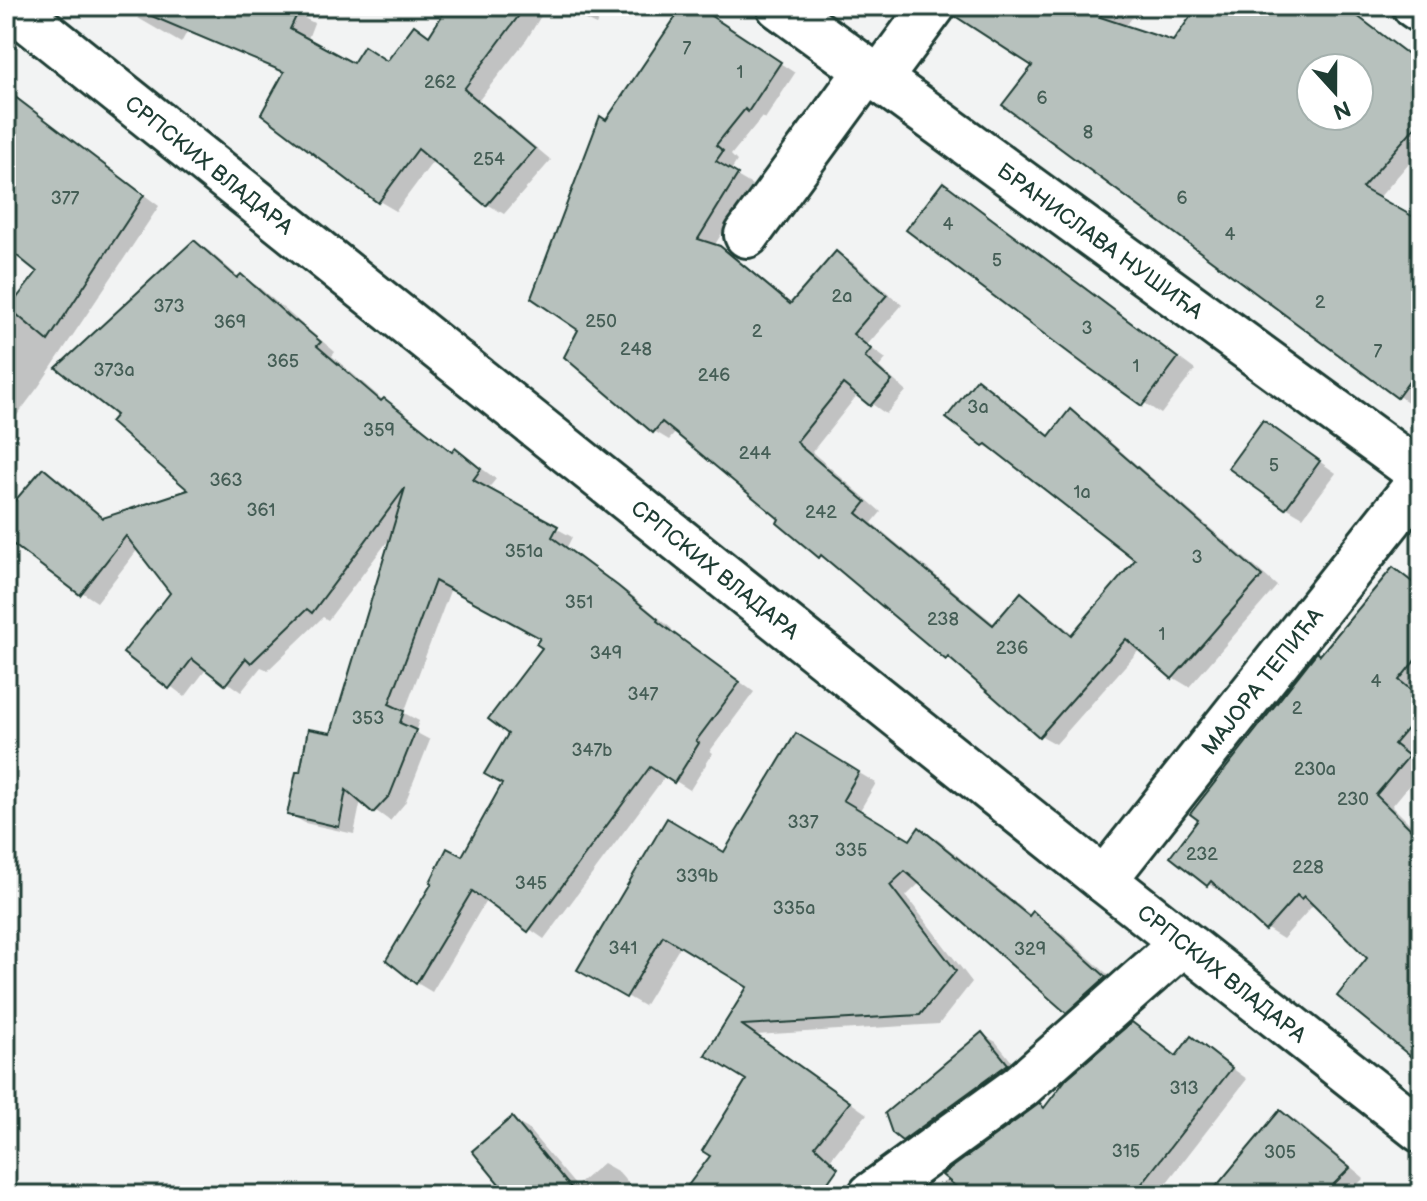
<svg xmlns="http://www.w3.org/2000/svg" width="1427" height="1201" font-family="'Balsamiq Sans',sans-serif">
<rect width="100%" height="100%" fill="#f2f3f3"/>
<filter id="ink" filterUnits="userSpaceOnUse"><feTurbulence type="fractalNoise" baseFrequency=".0125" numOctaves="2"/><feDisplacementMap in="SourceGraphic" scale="16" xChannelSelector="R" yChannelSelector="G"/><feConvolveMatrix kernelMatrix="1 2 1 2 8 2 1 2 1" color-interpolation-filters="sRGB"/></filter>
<g filter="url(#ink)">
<!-- shadow -->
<g fill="#0003" fill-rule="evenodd">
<polygon points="145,6 280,6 314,23 307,41 286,74 187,32 181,43 138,18"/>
<polygon points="450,6 547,6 527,39 479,100 551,160 504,214 487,204 434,160 396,211 379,201 414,27 431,37"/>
<polygon points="555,6 605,6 596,25"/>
<polygon points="685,6 693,6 703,12 795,73 765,119 762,117 731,155 737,161 730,172 752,185 714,246 736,258 792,304 837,253 852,262 902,305 867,345 886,359 879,367 906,391 886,414 858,394 812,452 881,512 872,523 996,625 1022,595 1037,604 1074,635 1138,560 1000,454 984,445 977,381 993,390 1051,437 1071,412 1086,421 1277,586 1189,687 1174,678 1140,649 1056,744 1040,735 962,667 947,658 836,565 820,556 782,519 676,432 669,440 654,431 581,329 607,122"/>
<path d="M959,6H1141L1125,27L1173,43L1200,6H1344L1415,59L1396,84L1421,101V149L1378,199L1421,223V398L1415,406L1398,396L1035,65ZM1311,68H1359V116H1311Z"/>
<polygon points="6,92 159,206 39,386 6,430 6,316 40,271 6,244"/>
<polygon points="943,184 960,194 1195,370 1161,414 1086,364"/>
<polygon points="194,242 209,251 240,278 256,285 335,352 332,356 384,401 400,409 454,453 455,451 470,460 496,479 487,490 572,537 567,547 634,597 672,629 671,631 754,692 710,751 713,753 690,790 666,775 544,939 487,899 432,992 417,983 389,959 462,858 505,783 511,733 544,647 543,638 451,588 404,713 419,721 415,732 430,740 405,803 390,821 361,800 354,834 305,823 289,814 302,775 332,736 393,534 328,620 323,617 268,670 261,667 241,692 207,668 185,697 126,652 173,593 138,549 97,602 39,564 6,537 6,514 43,470 59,479 106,519 192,491 119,415"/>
<polygon points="1263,422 1336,473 1303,517 1286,507"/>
<polygon points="1421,556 1421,741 1410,754 1421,764 1421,771 1392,806 1421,835 1421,1065 1410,1056 1412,1054 1370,958 1314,904 1283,939 1267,929 1225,894 1208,884 1321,657 1394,569 1408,578"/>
<polygon points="797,736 876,783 859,812 911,843 920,830 938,840 1032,916 1033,914 1051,924 1123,988 1085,1022 1067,1012 921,882 906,896 972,982 939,1024 755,1035 867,1114 821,1171 772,1195 684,1195 713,1156 749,1080 708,1054 750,986 681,945 644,1006 580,969 725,855"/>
<polygon points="1132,1024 1178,1056 1192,1039 1247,1079 1157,1195 1024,1195 1040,1105 1046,1109"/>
<polygon points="982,1034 996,1042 1020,1072 917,1148 904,1140"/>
<polygon points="1281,1112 1296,1121 1364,1178 1347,1195 1212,1195"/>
<polygon points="512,1120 528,1129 576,1186 603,1163 619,1172 639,1195 505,1195 508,1192"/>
<polygon points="950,1179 992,1195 918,1195"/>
</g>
<!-- building -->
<g fill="#b7c1bd" stroke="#1f3d34" stroke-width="2" fill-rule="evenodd">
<polygon points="128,6 301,6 290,29 353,63 364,46 387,61 414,25 429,36 448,6 526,6 464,89 535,149 486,206 418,149 378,203 261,114 284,72"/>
<polygon points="683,6 696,6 781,62 748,112 745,109 716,145 723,151 716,161 738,174 698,239 720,246 790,304 836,251 887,295 853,334 871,349 865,357 892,381 870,406 843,384 797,441 800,446 866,502 857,513 993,625 1021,592 1071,635 1135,560 986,444 983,446 946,418 977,379 1049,436 1070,409 1262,576 1172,679 1126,639 1039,737 948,657 946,660 821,555 819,558 777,523 779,519 662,422 653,433 564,357 578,330 531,298 600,116 606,120"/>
<path d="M958,6H1108L1100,17L1173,41L1198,6H1344L1421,64V120L1362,188L1421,221V365L1397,398L1002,105L1032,66L955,16ZM1311,68H1359V116H1311Z"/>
<polygon points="6,90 144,195 48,341 9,308 37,272 6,247"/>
<polygon points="943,182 1178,358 1142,406 1085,365 906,230"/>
<polygon points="194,240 237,278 241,274 295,322 296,321 321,342 317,346 381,401 384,398 452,452 455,448 481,469 473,480 558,526 552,537 618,586 658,619 657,621 740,682 696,741 699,743 674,783 650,767 528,932 472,891 416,984 386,960 432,883 430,882 447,848 462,856 502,784 484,774 508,734 488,719 542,648 536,644 540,638 435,581 389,704 404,711 400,723 416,730 390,795 373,813 346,790 339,827 287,815 296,772 300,772 308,729 331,733 405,488 312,613 307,609 251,663 246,658 225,685 192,659 169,689 123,653 170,593 126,536 80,595 6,539 6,511 43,468 103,518 188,490 110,422 116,415 56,368"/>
<polygon points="1263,420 1320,461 1285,509 1228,468"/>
<polygon points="1393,567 1421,589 1421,653 1399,680 1421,698 1421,712 1394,744 1409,756 1376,795 1421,839 1421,1065 1337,996 1367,958 1304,896 1301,899 1297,895 1265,931 1211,881 1207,886 1170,857 1198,820 1190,814 1317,652 1320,655"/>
<polygon points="796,733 859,772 843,800 910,840 919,827 1029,916 1033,911 1106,977 1066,1013 905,871 890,885 956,971 920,1015 742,1025 850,1102 815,1146 838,1168 819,1195 681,1195 710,1156 702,1151 746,1080 705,1055 747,987 663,936 626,998 577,970 667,818 724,852"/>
<polygon points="1132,1022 1176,1056 1191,1036 1232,1068 1133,1195 966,1195 942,1175 1040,1103 1044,1108 1067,1078"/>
<polygon points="982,1032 1008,1064 902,1141 892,1133 885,1113"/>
<polygon points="1280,1110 1350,1168 1323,1195 1209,1195"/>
<polygon points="512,1117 577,1195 508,1195 472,1151"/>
</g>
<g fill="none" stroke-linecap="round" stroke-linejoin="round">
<defs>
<g id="minor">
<path id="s1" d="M779,6L1421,474"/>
<polyline points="1415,6 1421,10"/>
<polyline points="879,79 933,6"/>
<polyline points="747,235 867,71"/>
<path id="s2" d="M1104,880L1421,480"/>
<polyline points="871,1195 1020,1087 1183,943"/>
</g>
<g id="major">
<path id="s3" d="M11,6L1104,880L1421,1130"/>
</g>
</defs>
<!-- minor casing -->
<use href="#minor" stroke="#1f3d34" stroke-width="50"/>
<!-- major casing -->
<use href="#major" stroke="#1f3d34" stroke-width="50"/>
<!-- minor -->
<use href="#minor" stroke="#fff" stroke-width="44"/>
<!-- major -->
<use href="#major" stroke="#fff" stroke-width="44"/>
</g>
</g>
<g text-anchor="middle" stroke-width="7" stroke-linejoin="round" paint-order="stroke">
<!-- number labels -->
<g font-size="18" fill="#455e56">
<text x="687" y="54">7</text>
<text x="740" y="78">1</text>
<text x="440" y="88">262</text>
<text x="1042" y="104">6</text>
<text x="1088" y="138">8</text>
<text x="489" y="165">254</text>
<text x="65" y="204">377</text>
<text x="1182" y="204">6</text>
<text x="948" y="230">4</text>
<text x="1230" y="240">4</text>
<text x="997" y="266">5</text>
<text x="842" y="302">2a</text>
<text x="1320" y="308">2</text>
<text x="169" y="312">373</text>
<text x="601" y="327">250</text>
<text x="230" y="328">369</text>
<text x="1087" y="334">3</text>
<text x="757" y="337">2</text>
<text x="636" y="355">248</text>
<text x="1378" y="357">7</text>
<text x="283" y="367">365</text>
<text x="1136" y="372">1</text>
<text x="114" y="376">373a</text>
<text x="714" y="381">246</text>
<text x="978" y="413">3a</text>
<text x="379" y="436">359</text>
<text x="755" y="459">244</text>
<text x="1274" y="471">5</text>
<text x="226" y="486">363</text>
<text x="1082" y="498">1a</text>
<text x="261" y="516">361</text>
<text x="821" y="518">242</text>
<text x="524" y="557">351a</text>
<text x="1197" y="563">3</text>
<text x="579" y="608">351</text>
<text x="943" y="625">238</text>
<text x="1162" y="640">1</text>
<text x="1012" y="654">236</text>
<text x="606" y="659">349</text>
<text x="1376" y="687">4</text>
<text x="643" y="700">347</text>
<text x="1297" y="714">2</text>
<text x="368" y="724">353</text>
<text x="592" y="756">347b</text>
<text x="1315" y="775">230a</text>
<text x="1353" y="805">230</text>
<text x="803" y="828">337</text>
<text x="851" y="856">335</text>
<text x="1202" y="860">232</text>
<text x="1308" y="873">228</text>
<text x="697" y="882">339b</text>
<text x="531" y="889">345</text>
<text x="794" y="914">335a</text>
<text x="623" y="954">341</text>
<text x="1030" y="955">329</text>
<text x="1184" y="1094">313</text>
<text x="1126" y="1157">315</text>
<text x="1280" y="1158">305</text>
</g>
<!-- street labels -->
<g font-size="22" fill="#1f3d34" stroke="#fff">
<text dy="8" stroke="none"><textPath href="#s3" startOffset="254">СРПСКИХ ВЛАДАРА</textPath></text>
<text dy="8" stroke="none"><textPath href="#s1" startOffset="398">БРАНИСЛАВА НУШИЋА</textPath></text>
<text dy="8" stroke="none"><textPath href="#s3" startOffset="902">СРПСКИХ ВЛАДАРА</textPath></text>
<text dy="8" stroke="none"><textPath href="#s2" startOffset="254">МАЈОРА ТЕПИЋА</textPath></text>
<text dy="8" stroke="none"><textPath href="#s3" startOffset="1550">СРПСКИХ ВЛАДАРА</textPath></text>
</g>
</g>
<!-- margin -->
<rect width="1427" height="1201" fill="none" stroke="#fff" stroke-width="32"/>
<rect x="16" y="16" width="1395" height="1169" fill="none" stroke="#1f3d34" stroke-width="3" filter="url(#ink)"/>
<!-- north arrow -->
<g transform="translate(1335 92) rotate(159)"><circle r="38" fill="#ffffff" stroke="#a5b1ae" stroke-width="2"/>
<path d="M0-6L14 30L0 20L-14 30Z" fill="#1f3d34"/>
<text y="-12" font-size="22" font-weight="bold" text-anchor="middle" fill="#1f3d34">N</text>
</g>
</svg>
